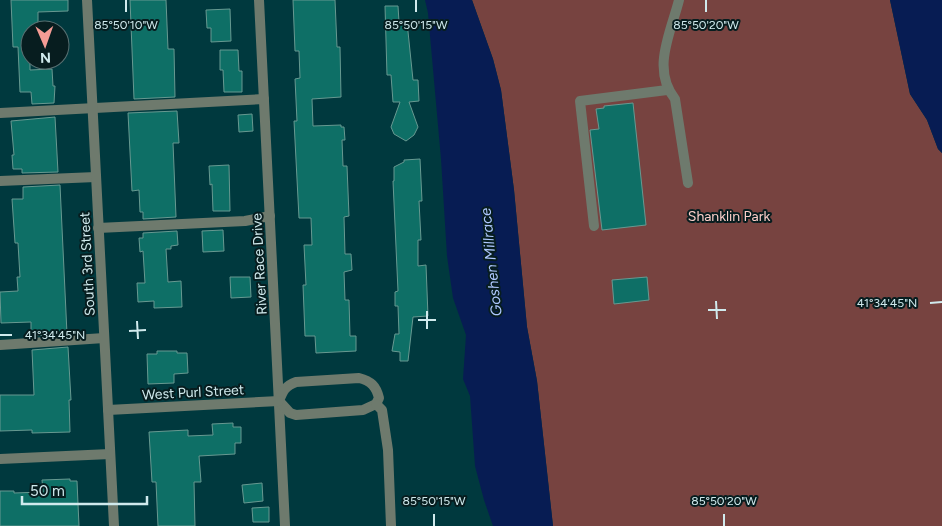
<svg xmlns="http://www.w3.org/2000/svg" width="942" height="526" font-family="Figtree,sans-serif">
<rect width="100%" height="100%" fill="#00393e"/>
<!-- green -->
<polygon fill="#774340" points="472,0 890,0 910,94 927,120 938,149 942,153 942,526 553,526 537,381 527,327 514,190 501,90 493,59"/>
<!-- water -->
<g fill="#071c53">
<polygon points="425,0 472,0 493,59 501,90 514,190 527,327 537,381 553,526 493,526 484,500 475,466 470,396 463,379 466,335 453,298 447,256 441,159 428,13"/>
<polygon points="890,0 942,0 942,153 938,149 927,120 910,94"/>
</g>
<!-- building -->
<g fill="#0e6f66" stroke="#679991">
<polygon points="11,0 68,0 68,11 38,12 38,30 30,30 30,70 52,69 53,86 55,86 54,103 32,104 31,92 20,92 18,47 13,47"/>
<polygon points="130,0 166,0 168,49 174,49 175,97 134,99"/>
<polygon points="293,0 335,0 337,47 340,47 341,97 312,99 313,126 341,125 341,127 344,127 345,140 342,140 343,166 347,166 349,216 344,217 345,254 351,254 352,270 344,272 345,300 349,300 350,336 356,336 356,351 316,353 315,336 305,336 303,285 306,285 304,245 312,245 311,218 299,218 294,121 297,121 295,79 300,78 299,51 295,51"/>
<polygon points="385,6 398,6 399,22 407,22 413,80 418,80 419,101 409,102 418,127 414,135 406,141 394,134 391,127 400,102 393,102 391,75 387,75"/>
<polygon points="230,9 231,41 211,42 211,28 207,28 206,10"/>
<polygon points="220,50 238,50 239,71 242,71 242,92 224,92 223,70 220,70"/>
<polygon points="633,103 646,225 602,230 590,130 599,129 596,109 604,108 604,106"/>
<polygon points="177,111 179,143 173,143 176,217 143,219 143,212 140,212 139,190 132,191 128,113"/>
<polygon points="252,114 253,131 239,132 238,115"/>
<polygon points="55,117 58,172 22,173 22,169 13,169 12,155 14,155 11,121"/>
<polygon points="420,159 422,201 419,201 421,240 418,240 418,266 426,265 428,316 413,317 408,361 400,361 400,352 392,351 395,334 399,334 398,306 395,306 395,292 398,291 393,181 394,181 394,167 404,162 404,160"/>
<polygon points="229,165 230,211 213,211 212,184 210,185 209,166"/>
<polygon points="60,185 67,334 31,336 31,322 1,323 0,292 18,291 17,277 20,277 18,243 15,243 12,199 23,199 23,187"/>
<polygon points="223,230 224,251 203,252 202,231"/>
<polygon points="177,231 178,245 171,246 171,249 166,249 168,282 181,281 182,307 154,308 154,301 138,302 137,283 145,283 143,251 140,252 139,238 143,238 143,233"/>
<polygon points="230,277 250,277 251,297 231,298"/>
<polygon points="647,277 649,300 614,304 612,280"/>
<polygon points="68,347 71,400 69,400 70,432 32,433 32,430 0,431 0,395 34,395 32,350"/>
<polygon points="157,351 177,351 177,353 187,353 188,373 174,374 174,383 148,384 147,354 157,354"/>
<polygon points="233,423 233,427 241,427 241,443 235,443 235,454 199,456 201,482 194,482 195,526 158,526 156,482 152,482 149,432 188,430 188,436 213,435 212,424"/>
<polygon points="70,479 70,481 77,481 79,526 0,526 0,491 14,491 14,493 43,492 42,480"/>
<polygon points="262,483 263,501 244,503 242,485"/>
<polygon points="269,507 269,522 253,522 252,508"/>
</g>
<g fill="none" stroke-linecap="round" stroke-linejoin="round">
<!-- service -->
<g stroke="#6e7a6d" stroke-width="10">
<path d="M679,0C671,32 651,69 675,99L688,183"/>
<polyline points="0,113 264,99"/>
<polyline points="0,181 96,177"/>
<polyline points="594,226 580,101 667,90"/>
<polyline points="98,228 245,221 270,216"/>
<polyline points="0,345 104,338"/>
</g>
<!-- minor -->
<g stroke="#6e7a6d" stroke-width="10">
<polyline points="87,0 114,526"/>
<polyline points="259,0 285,526"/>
<path d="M359,378C371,381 376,386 379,398L376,404L363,410L296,415L290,413L279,401C283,391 285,386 296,382Z"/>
<polyline points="376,404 382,410 388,450 391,526"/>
<polyline points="108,410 279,401"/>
<polyline points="0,459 110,454"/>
</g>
</g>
<!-- ticks -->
<path fill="none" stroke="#d0eaed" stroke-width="2" d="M126,0V12M416,0V12M706,0V12M716,301L717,319M930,303L942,302M708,310H726M427,311V329M418,320H436M137,321L138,339M129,331L146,330M0,335H12M434,514V526M724,514V526"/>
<g text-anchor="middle" stroke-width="4" stroke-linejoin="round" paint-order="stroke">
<!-- park labels -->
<g font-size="14" fill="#fdcfca" stroke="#071d1f">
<text x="729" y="221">Shanklin Park</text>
</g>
<!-- street labels -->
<g font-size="14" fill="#d0eaed" stroke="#071d1f">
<text transform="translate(87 264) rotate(-93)" y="5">South 3rd Street</text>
<text transform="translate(259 264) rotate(-93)" y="5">River Race Drive</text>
<text transform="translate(193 392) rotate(-3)" y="5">West Purl Street</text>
</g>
<!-- water labels -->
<g font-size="15" font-style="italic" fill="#aec8fe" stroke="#071d1f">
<text transform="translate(491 262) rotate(-96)" y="5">Goshen Millrace</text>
</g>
</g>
<g font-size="12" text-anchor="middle" fill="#d0eaed" stroke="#071d1f" stroke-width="4" stroke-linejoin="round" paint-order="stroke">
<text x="126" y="29">85°50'10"W</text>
<text x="416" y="29">85°50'15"W</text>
<text x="706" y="29">85°50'20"W</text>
<text x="887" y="307">41°34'45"N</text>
<text x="55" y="339">41°34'45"N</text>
<text x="434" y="505">85°50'15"W</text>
<text x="724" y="505">85°50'20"W</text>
</g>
<!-- north arrow -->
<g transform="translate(45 45) rotate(178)"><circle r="24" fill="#071d1f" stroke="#576f71"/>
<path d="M0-4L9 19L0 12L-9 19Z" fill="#f59c95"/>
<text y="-8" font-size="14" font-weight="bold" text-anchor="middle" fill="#d0eaed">N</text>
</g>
<!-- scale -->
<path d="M22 496v8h125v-8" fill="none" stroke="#d0eaed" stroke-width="2.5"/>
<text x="30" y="496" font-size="15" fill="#d0eaed" stroke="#071d1f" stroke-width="4" paint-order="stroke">50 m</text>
</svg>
